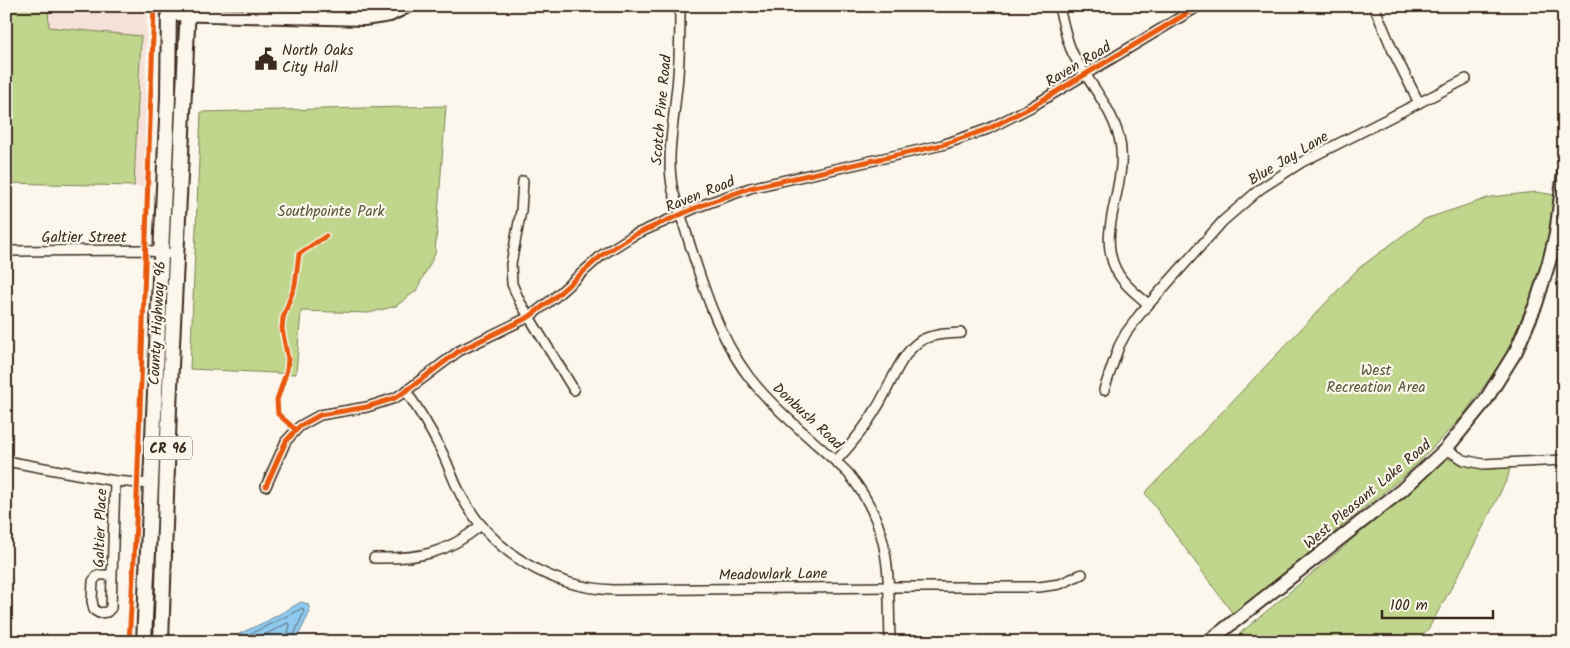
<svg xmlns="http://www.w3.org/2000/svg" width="1570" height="648" font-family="Kalam,sans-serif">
<rect width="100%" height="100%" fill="#fbf7ec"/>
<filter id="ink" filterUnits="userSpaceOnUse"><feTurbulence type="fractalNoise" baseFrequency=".02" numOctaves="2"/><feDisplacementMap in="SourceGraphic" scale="10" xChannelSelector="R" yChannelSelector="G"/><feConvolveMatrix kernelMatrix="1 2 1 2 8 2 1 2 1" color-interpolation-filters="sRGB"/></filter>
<g filter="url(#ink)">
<!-- built -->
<g fill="#f5e1d8">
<polygon points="6,6 147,6 144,187 6,183"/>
<polygon points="201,6 284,6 283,10 203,9"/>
</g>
<!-- green -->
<g fill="#bfd68c" stroke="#7d8055">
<polygon points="13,6 48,6 49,27 141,36 134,186 6,183 6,21"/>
<polygon points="446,106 435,254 416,291 396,306 369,313 301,311 296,374 190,369 201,112"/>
<polygon points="1536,192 1555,195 1545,251 1528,305 1503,360 1462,417 1409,472 1233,614 1145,493 1359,268 1425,219 1491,197"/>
<path d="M1446,458C1467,466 1488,467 1510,467L1508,477L1465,563L1429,628L1416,642H1258L1238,635L1346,545L1354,536Z"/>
</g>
<!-- water -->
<polygon fill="#8ec9ee" stroke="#6d899b" points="301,602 308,604 310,612 295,642 238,642 239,634 267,621"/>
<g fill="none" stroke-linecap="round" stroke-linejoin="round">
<!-- shore -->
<g stroke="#5c6a71" stroke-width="1">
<polyline points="243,642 244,637 303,608 304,612 291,642"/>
<polyline points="250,642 288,623 290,626 285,642"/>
</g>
<defs>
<g id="street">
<path d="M680,6C680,36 680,66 676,95C673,128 666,158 673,191C694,253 709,324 749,377C777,413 815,441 848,473C893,528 888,574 890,642"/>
<path d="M1058,6C1064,22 1065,38 1073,54C1088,82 1110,105 1119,137C1131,185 1092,233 1119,275C1126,287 1138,295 1148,304"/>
<polyline points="1374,6 1393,51 1419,103"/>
<polyline points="523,181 521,211 511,264 512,284 520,302 574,390"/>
<polyline points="6,251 146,250 161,253 177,254"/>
<polyline points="1104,390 1119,346 1126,333 1140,314 1223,221 1260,189 1302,162 1466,79"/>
<path d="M406,391C419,410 431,430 441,450C449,466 454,483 463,499C494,553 550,587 613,590L889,587H1039L1060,584L1082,574"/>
<polyline points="1446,449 1464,460 1483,464 1564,460"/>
<polyline points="6,461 115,481 151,484"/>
<path d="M836,461C851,445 865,428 876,409C890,388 899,355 920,341C932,334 947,334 961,333"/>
<polyline points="266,486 286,441 300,426 320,415 367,407 395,398 406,391 459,351 529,317 554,298 602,255 634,235 700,206 750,188 942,145 988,129 1031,107 1199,6"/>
<path d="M374,558C418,559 447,554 481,525"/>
<polyline points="112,575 98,575 93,581 92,601 94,610 99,613 107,612 111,608 115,481"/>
</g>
<g id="secondary">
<polyline points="169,14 364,19 390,15 408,6"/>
<polyline points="1208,642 1402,490 1446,449 1485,401 1516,351 1536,304 1549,262 1556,234 1564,172"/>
</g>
<g id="primary">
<polyline points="144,642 168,97 169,6"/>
<polyline points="161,642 169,408 188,6"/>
</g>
</defs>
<!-- street casing -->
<use href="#street" stroke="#3b2a1e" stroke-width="12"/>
<!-- secondary casing -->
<use href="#secondary" stroke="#3b2a1e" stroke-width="16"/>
<!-- primary casing -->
<use href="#primary" stroke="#3b2a1e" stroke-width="18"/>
<!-- street -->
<use href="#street" stroke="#fbf7ec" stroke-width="9"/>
<!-- secondary -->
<use href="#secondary" stroke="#fbf7ec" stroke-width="12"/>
<!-- primary -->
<use href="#primary" stroke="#fbf7ec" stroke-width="14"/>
<defs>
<g id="cycleway">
<polyline points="296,430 278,414 277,400 287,370 288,359 282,329 283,318 295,285 299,254 326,236"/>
<polyline points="266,486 286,441 300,426 320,415 367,407 395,398 406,391 459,351 529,317 554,298 602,255 634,235 700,206 750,188 942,145 988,129 1031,107 1199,6"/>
<polyline points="129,642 136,524 154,6"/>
</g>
</defs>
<!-- cycleway casing -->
<use href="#cycleway" stroke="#fbf7ec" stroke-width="8"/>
<!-- cycleway -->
<use href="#cycleway" stroke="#e8590c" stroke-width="5"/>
</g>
</g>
<!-- icons -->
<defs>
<symbol id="civic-bare" viewBox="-9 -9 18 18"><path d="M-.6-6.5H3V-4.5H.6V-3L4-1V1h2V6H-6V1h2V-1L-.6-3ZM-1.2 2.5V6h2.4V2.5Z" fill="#3b2a1e" stroke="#fbf7ec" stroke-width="2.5" paint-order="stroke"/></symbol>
</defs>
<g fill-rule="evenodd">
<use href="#civic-bare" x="250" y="43" width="32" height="32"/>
</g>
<g text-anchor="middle" stroke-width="4.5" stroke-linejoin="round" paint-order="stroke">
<!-- shield labels -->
<rect fill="#fbf7ec" stroke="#75685c" stroke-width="1" x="144" y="436.5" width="48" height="23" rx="4"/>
<g font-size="14" font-weight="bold" fill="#3b2a1e">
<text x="168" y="453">CR 96</text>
</g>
<!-- poi labels -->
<g font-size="15" fill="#3b2a1e" stroke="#fbf7ec" text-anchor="start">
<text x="282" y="55">North Oaks<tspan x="282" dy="17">City Hall</tspan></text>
</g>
<!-- street labels -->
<g font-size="15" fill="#3b2a1e" stroke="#fbf7ec">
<text transform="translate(1078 64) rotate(-31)" y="5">Raven Road</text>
<text transform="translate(661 110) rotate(-85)" y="5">Scotch Pine Road</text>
<text transform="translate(1288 158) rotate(-31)" y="5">Blue Jay Lane</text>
<text transform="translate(700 194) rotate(-22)" y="5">Raven Road</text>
<text x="84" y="242">Galtier Street</text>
<text transform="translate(157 323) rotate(-87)" y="5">County Highway 96</text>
<text transform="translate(808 416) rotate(43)" y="5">Donbush Road</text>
<text transform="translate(1367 494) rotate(-40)" y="5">West Pleasant Lake Road</text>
<text transform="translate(100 528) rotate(-88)" y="5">Galtier Place</text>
<text transform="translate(773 574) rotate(-1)" y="5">Meadowlark Lane</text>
</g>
<!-- park labels -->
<g font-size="15" fill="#5c553a" stroke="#fbf7ec">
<text x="331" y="216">Southpointe Park</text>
<text x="1376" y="375">West<tspan x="1376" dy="17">Recreation Area</tspan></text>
</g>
</g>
<!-- margin -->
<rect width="1570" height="648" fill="none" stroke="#fbf7ec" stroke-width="25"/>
<rect x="12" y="12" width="1545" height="623" fill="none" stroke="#3b2a1e" stroke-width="2" filter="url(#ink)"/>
<!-- scale -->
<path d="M1382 610v8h111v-8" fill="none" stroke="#3b2a1e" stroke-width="2.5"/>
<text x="1390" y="610" font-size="15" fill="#3b2a1e" stroke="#fbf7ec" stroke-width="4" paint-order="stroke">100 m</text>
</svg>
